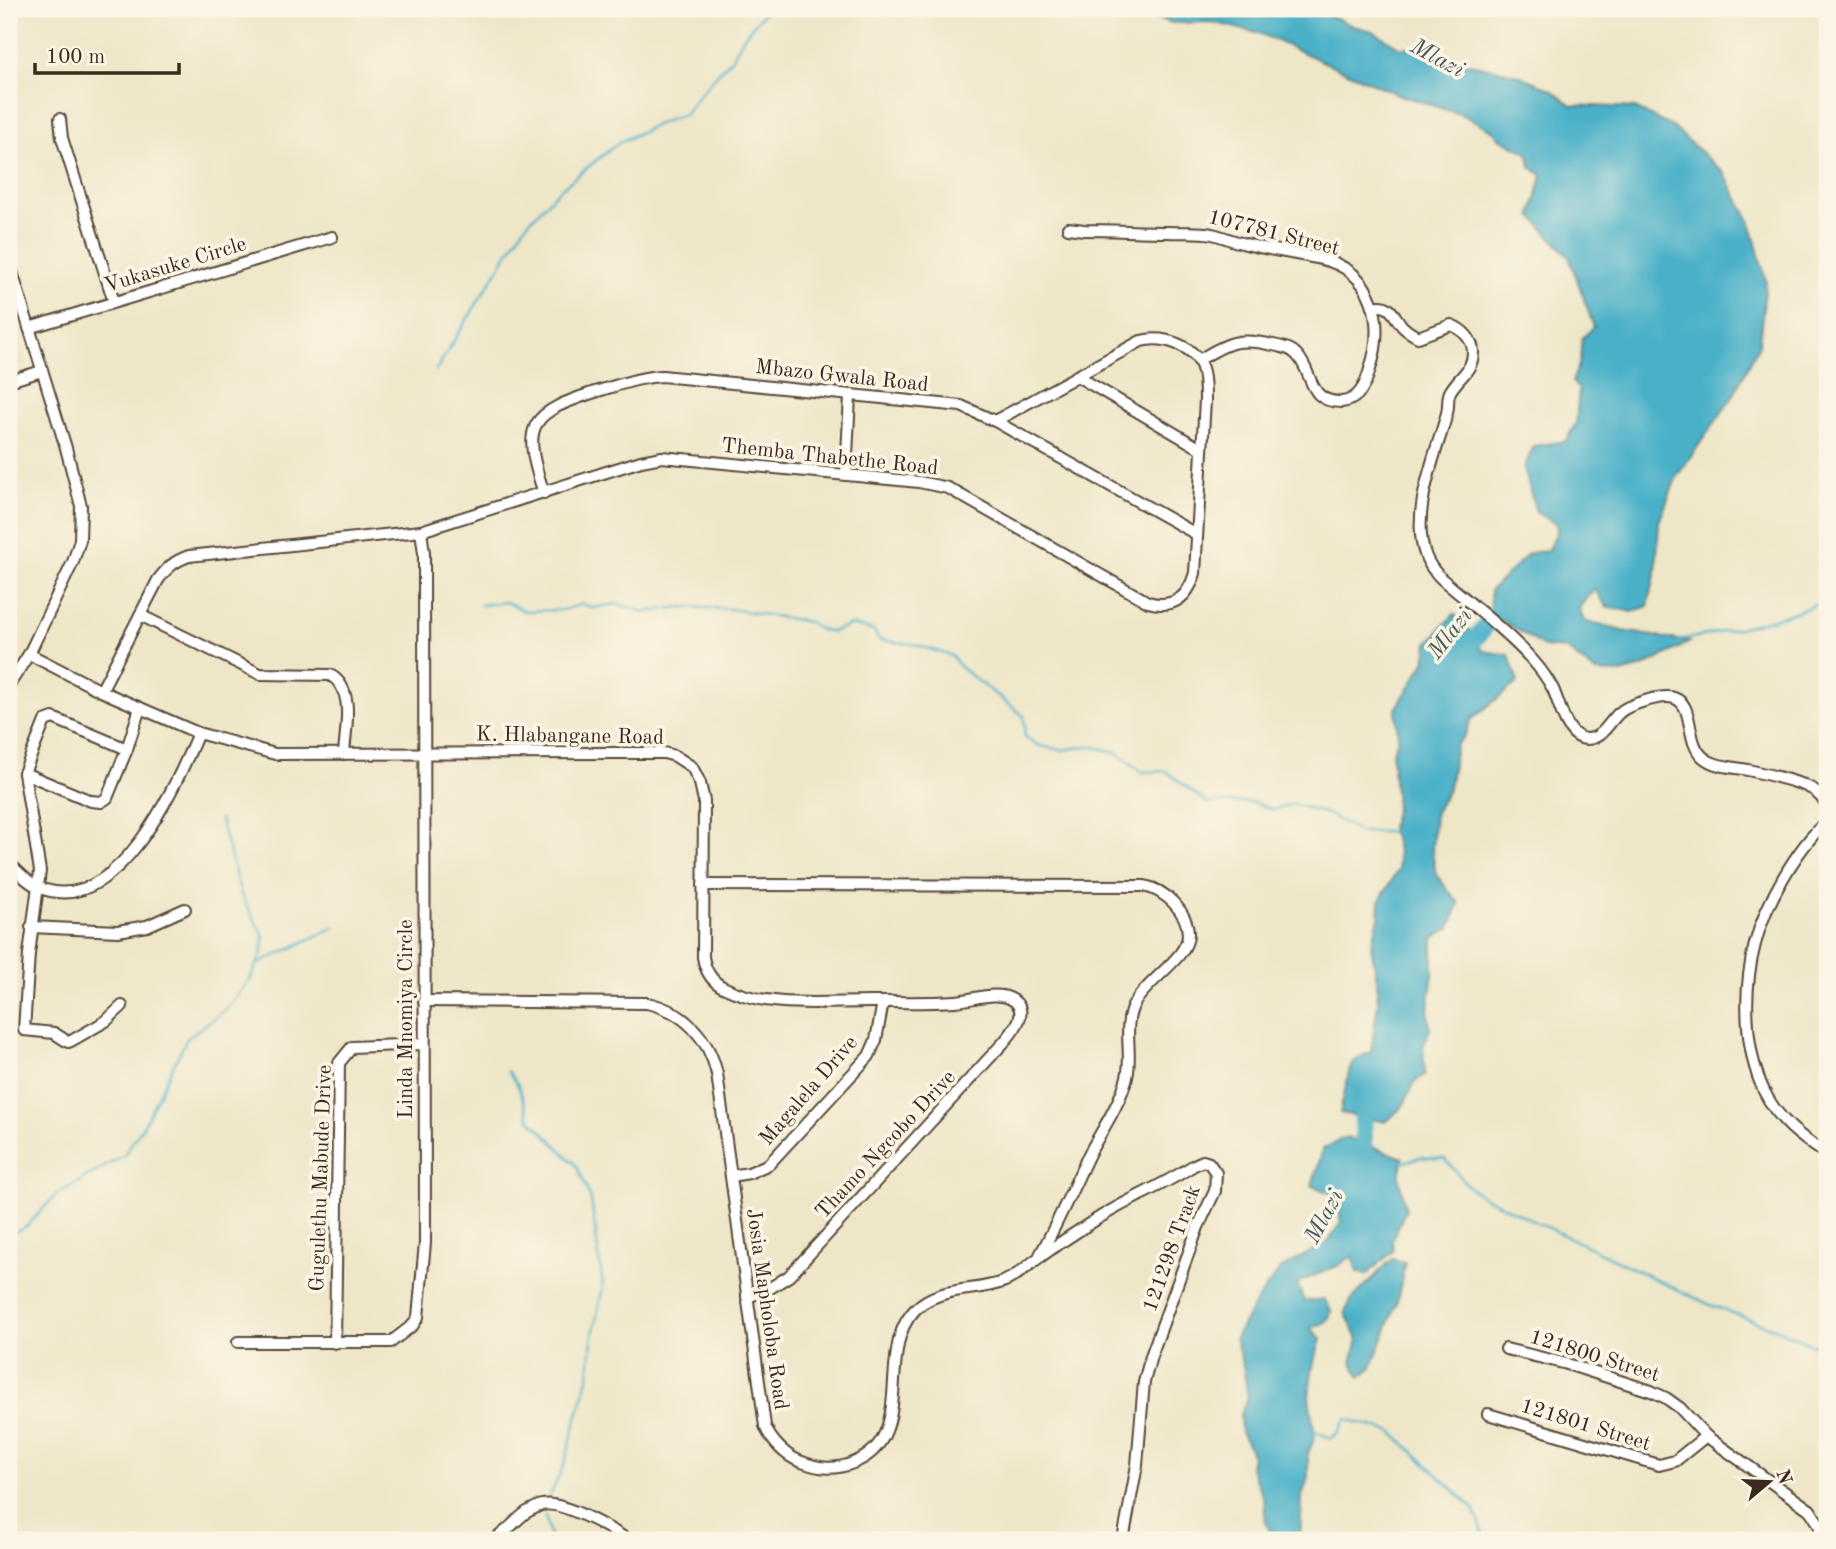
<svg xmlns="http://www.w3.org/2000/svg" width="1836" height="1549" font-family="'Old Standard TT',serif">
<rect width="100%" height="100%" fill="#fcf5e5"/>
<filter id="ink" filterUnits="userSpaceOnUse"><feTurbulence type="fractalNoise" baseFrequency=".0143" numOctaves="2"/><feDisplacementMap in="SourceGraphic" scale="14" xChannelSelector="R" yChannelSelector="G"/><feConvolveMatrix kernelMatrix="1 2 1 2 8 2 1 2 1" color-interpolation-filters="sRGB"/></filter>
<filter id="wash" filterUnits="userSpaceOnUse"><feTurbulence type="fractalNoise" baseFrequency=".00686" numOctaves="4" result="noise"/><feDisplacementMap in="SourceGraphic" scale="28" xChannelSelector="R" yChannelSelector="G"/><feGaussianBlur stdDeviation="1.57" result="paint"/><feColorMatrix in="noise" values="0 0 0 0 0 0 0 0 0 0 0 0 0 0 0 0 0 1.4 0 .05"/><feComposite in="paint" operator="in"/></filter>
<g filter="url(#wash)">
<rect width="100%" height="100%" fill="#eee6c7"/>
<!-- built -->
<polygon fill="#f5d3c1" points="9,310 25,364 9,368"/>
<!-- water -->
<g fill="#49b0c8" stroke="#426d73" stroke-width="2">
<polygon points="1085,9 1316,9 1353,26 1373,31 1399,47 1423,47 1432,55 1519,75 1552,90 1571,105 1635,108 1674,128 1724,173 1750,221 1766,281 1759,345 1732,398 1677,476 1659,522 1656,571 1648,606 1632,612 1606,606 1594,589 1579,608 1584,621 1623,631 1690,642 1643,667 1621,673 1595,672 1566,649 1544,647 1491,613 1490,591 1529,553 1547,551 1557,532 1556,524 1536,512 1524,468 1534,446 1566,441 1576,423 1579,389 1572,382 1580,362 1582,338 1594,327 1569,257 1532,216 1542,175 1531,167 1528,153 1499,138 1494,131 1463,115 1397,94 1261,34 1212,22 1172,23 1137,12 1106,19 1093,11"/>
<polygon points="1454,614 1470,631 1483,651 1509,655 1518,682 1471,720 1465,735 1456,745 1449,788 1435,812 1432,850 1436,875 1459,903 1450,928 1433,938 1433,974 1428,1009 1430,1029 1423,1047 1425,1074 1415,1082 1403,1106 1386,1122 1340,1113 1350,1068 1354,1060 1371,1052 1378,1003 1377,979 1371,946 1379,918 1380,900 1398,870 1398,854 1391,827 1396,807 1392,755 1398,738 1396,709 1425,662 1428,643"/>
<polygon points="1346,1137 1403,1158 1399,1177 1406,1210 1392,1239 1393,1251 1366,1275 1357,1272 1352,1256 1339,1265 1297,1283 1304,1301 1324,1299 1332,1312 1326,1322 1311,1328 1321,1339 1312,1370 1309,1397 1315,1436 1308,1454 1308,1477 1302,1496 1300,1540 1274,1540 1266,1523 1264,1500 1250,1466 1252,1456 1249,1446 1241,1433 1240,1414 1248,1399 1244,1370 1235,1338 1257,1300 1280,1269 1328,1242 1341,1222 1336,1195 1312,1186 1323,1149"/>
<polygon points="1392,1259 1405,1262 1397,1302 1372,1367 1360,1377 1352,1362 1358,1339 1345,1312 1352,1299"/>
</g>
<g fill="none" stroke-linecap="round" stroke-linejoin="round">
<!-- stream -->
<g stroke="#49b0c8" stroke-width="2.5">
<polyline points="436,370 524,227 558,191 618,143 660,123 685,114 697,97 732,58 745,35 767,9"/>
<polyline points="481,605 506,602 525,611 563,610 582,604 593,608 617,604 645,612 682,607 731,609 809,622 819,629 831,632 851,625 874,631 879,640 913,644 952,656 961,668 1024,716 1025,737 1039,746 1063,750 1089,746 1116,752 1142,772 1166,771 1207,803 1252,802 1273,810 1293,804 1328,814 1360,832 1394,832"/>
<path d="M1679,640C1730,632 1779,619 1827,601"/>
<polyline points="256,965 335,927"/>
<polyline points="508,1071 518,1085 530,1119 577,1166 584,1182 591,1200 603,1286 592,1340 589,1375 564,1465 549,1498"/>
<polyline points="1398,1164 1420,1157 1445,1159 1470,1188 1486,1198 1708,1304 1776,1329 1827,1351"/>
<polyline points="9,1235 27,1226 56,1195 124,1155 143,1126 187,1038 225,1010 250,980 262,952 264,937 241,895 220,819"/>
<polyline points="1313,1430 1330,1438 1338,1433 1346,1419 1392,1432 1474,1509 1486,1540"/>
<polyline points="545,1515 551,1540"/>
</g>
<!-- river -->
<g stroke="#49b0c8" stroke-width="18">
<polyline points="1461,657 1509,596"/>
<polyline points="1365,1166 1363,1115 1373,1096"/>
</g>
</g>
</g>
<g filter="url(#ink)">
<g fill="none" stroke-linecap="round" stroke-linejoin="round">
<defs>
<g id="minor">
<polyline points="60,119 62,138 114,302"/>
<path d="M1068,228L1084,230C1113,230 1141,232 1169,232C1183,233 1199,231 1212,234C1222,236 1232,241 1242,243C1268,250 1295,253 1321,259C1375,271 1385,323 1370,369C1366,384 1359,401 1341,402C1307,402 1314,373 1297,355C1291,348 1282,347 1273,345C1239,337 1228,342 1199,360"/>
<polyline points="9,262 66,448 81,506 80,540 73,562 29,654 9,685"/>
<path d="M1374,307C1390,302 1394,316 1402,326C1407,331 1412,334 1418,337L1451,325C1462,329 1473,339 1473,352C1473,371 1458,377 1450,392C1447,398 1449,406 1447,413C1436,455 1409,514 1426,557C1435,578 1453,587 1469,602C1492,621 1516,641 1535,663C1542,671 1548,680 1553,689C1560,704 1566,739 1587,739C1602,739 1609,722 1619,713C1627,705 1662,694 1674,698C1695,704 1685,742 1703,757C1714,767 1734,767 1748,770C1767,774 1786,779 1804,785L1814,790L1827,803"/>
<polyline points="29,328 332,237"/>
<polyline points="1077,376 1201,449"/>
<polyline points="9,381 42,371"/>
<polyline points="846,475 850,396"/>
<path d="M544,493C520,423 530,413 598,391C619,385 639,377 662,376L961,406L995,421L1196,534"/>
<path d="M140,615L260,674L330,675C356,689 345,730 344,754"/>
<path d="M29,654L101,691L198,733L275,754L624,753H664L675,756L692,767L700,783L704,801L703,957C705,969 711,981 723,987C767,1009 822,1002 870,1002C898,1002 927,1003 955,1001C973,1000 997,990 1013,1000C1030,1012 1014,1030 1005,1041L789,1276L767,1290L747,1297"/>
<path d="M101,691L158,580C167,568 174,561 189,556L421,531L641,461L662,457L919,482L948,488L1148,602C1173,609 1188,598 1195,573L1205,400C1205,391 1205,381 1203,372C1198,346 1164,335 1141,341L995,421"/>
<polyline points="24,773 91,801 101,802 107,798 127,749"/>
<path d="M1827,821C1796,849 1765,904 1755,944C1743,989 1744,1049 1764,1091C1778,1120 1801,1138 1827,1154"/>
<path d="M9,863C17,871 27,882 38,887C116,921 176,786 198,733"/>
<path d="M703,885L1144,886C1165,890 1188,912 1188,934C1189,957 1146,981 1134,1004C1122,1026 1133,1054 1127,1077C1120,1104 1102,1130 1089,1154C1073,1188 1058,1222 1040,1255"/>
<polyline points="31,927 118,931 147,926 185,909"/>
<path d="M424,1001L647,1003C684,1011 709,1038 717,1074L765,1426C771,1441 786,1457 802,1462C820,1469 835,1470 853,1463C922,1437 869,1340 923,1303C948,1286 979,1292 1005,1281C1018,1276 1028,1265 1040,1257C1058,1244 1078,1231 1097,1219C1128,1199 1163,1186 1194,1165L1203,1161L1209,1163L1216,1173L1215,1191L1198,1227L1151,1356L1144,1382L1137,1465L1123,1540"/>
<polyline points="122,1006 106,1021 71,1041 68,1042 54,1033 24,1030 29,954 40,871 24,773 45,721 53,718 127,749 140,708"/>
<polyline points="731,1176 749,1173 769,1164 869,1056 876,1040 883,1002"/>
<polyline points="238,1342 391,1342 413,1325 418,1317 425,1243 424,553 421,531"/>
<polyline points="335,1343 339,1063 352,1047 423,1044"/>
<polyline points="1506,1349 1567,1364 1651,1391 1666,1398 1680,1408 1706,1436 1810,1510 1819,1524 1822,1540"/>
<polyline points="1488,1414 1659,1465 1675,1461 1706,1436"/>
<path d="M493,1540C507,1533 515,1520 527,1512C532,1510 537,1506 542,1505C562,1500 611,1529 628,1540"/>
</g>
</defs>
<!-- minor casing -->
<use href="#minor" stroke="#564637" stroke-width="14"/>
<!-- minor -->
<use href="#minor" stroke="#fff" stroke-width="10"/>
</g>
</g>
<g text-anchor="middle" stroke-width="7" stroke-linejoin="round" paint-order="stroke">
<!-- street labels -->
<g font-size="21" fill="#3b2a1e" stroke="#fcf5e5">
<text transform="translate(1274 232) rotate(14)" y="7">107781 Street</text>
<text transform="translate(175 264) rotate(-17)" y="7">Vukasuke Circle</text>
<text transform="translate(842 375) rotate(6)" y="7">Mbazo Gwala Road</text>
<text transform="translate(830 456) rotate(6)" y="7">Themba Thabethe Road</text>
<text transform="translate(570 735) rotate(1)" y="7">K. Hlabangane Road</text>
<text transform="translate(405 1019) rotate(-90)" y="7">Linda Mnomiya Circle</text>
<text transform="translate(808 1090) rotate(-49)" y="7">Magalela Drive</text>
<text transform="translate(885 1144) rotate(-47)" y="7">Thamo Ngcobo Drive</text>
<text transform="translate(320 1178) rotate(-88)" y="7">Gugulethu Mabude Drive</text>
<text transform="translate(1171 1248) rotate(-70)" y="7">121298 Track</text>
<text transform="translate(768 1309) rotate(82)" y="7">Josia Mapholoba Road</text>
<text transform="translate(1595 1355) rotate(17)" y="7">121800 Street</text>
<text transform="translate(1586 1424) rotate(17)" y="7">121801 Street</text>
</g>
<!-- water labels -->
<g font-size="23" font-style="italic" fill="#40595a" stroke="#fcf5e5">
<text transform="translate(1438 57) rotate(28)" y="8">Mlazi</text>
<text transform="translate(1449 633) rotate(-52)" y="8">Mlazi</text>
<text transform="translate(1323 1216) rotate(-62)" y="8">Mlazi</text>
</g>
</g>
<!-- margin -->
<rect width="1836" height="1549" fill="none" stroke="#fcf5e5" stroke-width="35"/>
<!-- north arrow -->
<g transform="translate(1769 1482) rotate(71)" stroke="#fcf5e5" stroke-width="5" paint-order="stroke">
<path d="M0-5L12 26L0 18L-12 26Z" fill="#3b2a1e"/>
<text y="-10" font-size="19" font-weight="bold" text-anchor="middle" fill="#3b2a1e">N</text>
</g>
<!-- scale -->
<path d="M35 63v10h144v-10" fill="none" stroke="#3b2a1e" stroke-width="3.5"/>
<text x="46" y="63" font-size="21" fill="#3b2a1e" stroke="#fcf5e5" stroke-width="5" paint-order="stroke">100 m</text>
</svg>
